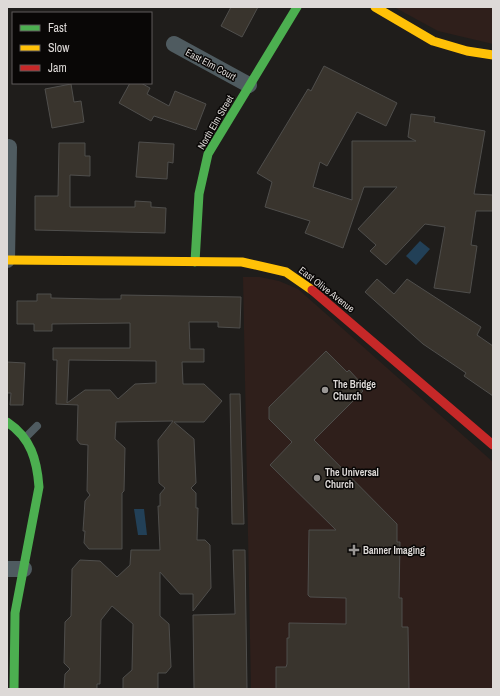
<svg xmlns="http://www.w3.org/2000/svg" width="500" height="696" font-family="'Archivo Narrow',sans-serif">
<rect width="100%" height="100%" fill="#1f1d1b"/>
<!-- commercial -->
<g fill="#2f1f1b">
<polygon points="394,7 493,7 493,44 438,31"/>
<polygon points="243,277 260,277 279,281 298,289 493,462 493,689 251,689"/>
</g>
<!-- water -->
<g fill="#224057">
<polygon points="420,241 430,249 416,265 406,256"/>
<polygon points="134,509 144,509 147,535 138,535"/>
</g>
<!-- building -->
<g fill="#39342d" stroke="#4f4e4c" fill-rule="evenodd">
<polygon points="231,7 258,7 242,37 221,26"/>
<polygon points="324,66 397,103 386,126 357,112 327,166 320,162 313,187 352,200 352,141 416,141 408,137 411,114 435,117 434,122 485,131 474,194 493,195 493,211 476,211 471,245 477,246 470,293 434,288 445,227 425,224 386,265 370,251 376,245 358,229 397,187 364,187 343,248 305,233 310,221 265,207 272,182 257,173 308,89 311,91"/>
<polygon points="130,83 141,83 150,88 147,94 169,106 175,91 206,104 196,130 154,116 151,121 119,103"/>
<polygon points="71,84 74,102 81,101 84,122 52,128 45,89"/>
<polygon points="139,142 174,144 173,163 168,162 167,179 136,177"/>
<polygon points="59,143 85,143 85,156 90,156 90,176 70,175 70,207 135,207 135,201 151,202 151,207 166,208 165,233 35,230 35,196 58,196"/>
<polygon points="377,279 394,294 407,279 481,327 477,335 493,346 493,396 464,376 466,373 423,344 365,292"/>
<path d="M37,294H51V298L99,299H121V295L241,297L240,328L218,327V322H189L190,349H204V362H182L183,384H204L222,401L204,422H174L194,439L196,483L191,488L196,493V508H198L197,540H205L210,545L211,588L193,611V594H180L160,572V616L169,624L171,667L166,673H158V688L156,689H123V678L132,670L133,624L112,606L101,620L100,684H97V689H64L65,674L70,669L64,663L65,622L71,616L72,569L80,560L100,561L117,577L130,565L131,550H160L158,506H160V494L165,488L159,483L158,440L173,421L116,422L115,439L125,448L124,491L122,493V549H89L84,543L85,531H83L85,501L90,495L87,491L88,445L80,444L77,440L78,405L56,404L57,360H53V348H130V323L52,324V331H34V324H17V301H37ZM69,360L156,361V383L135,384L118,399L110,390H85L67,403Z"/>
<polygon points="326,351 347,372 349,370 361,383 358,386 363,391 314,440 397,524 397,542 400,542 399,598 402,598 402,627 408,627 409,689 276,689 276,667 286,667 287,664 287,638 289,638 289,623 346,624 346,598 310,597 308,595 309,530 336,530 270,465 292,442 269,419 269,407"/>
<polygon points="7,362 25,363 23,405 10,405 11,393 7,393"/>
<polygon points="230,394 240,394 244,524 232,524"/>
<polygon points="233,550 245,550 247,689 194,689 193,615 235,614"/>
</g>
<g fill="none" stroke-linecap="round" stroke-linejoin="round">
<!-- lane -->
<polyline stroke="#4f5b60" stroke-width="8" points="26,437 37,426"/>
<!-- street -->
<g stroke="#4f5b60" stroke-width="16">
<polyline points="174,44 249,85"/>
<polyline points="7,260 9,147"/>
<polyline points="7,569 24,569"/>
</g>
<!-- fast -->
<g stroke="#4caf50" stroke-width="9">
<polyline points="195,262 199,194 208,154 297,7"/>
<path d="M7,422C31,438 37,460 39,487L15,613L14,689"/>
</g>
<!-- slow -->
<g stroke="#ffc107" stroke-width="9">
<polyline points="375,7 433,41 467,51 493,55"/>
<polyline points="7,260 242,262 286,272 312,290"/>
</g>
<!-- jam -->
<polyline stroke="#c62828" stroke-width="9" points="312,290 493,445"/>
</g>
<!-- markers -->
<g fill="#9a9795" stroke="#090706" stroke-width="1.5">
<circle cx="325" cy="390" r="4"/>
<circle cx="317" cy="478" r="4"/>
<path d="M352 544h4v4h4v4h-4v4h-4v-4h-4v-4h4z"/>
</g>
<g text-anchor="middle" stroke-width="3" stroke-linejoin="round" paint-order="stroke">
<!-- street labels -->
<g font-size="10" fill="#ddd9d7" stroke="#090706">
<text transform="translate(211 64) rotate(28)" y="4">East Elm Court</text>
<text transform="translate(215 122) rotate(-60)" y="4">North Elm Street</text>
<text transform="translate(327 289) rotate(38)" y="4">East Olive Avenue</text>
</g>
<!-- poi labels -->
<g font-size="10" font-weight="bold" fill="#ddd9d7" stroke="#090706" text-anchor="start">
<text x="333" y="388">The Bridge<tspan x="333" dy="12">Church</tspan></text>
<text x="325" y="476">The Universal<tspan x="325" dy="12">Church</tspan></text>
<text x="363" y="554">Banner Imaging</text>
</g>
</g>
<!-- border -->
<rect width="500" height="696" fill="none" stroke="#ddd9d7" stroke-width="16"/>
<!-- legend -->
<rect x="12" y="12" width="140" height="72" fill="#090706" stroke="#5e5b5a"/>
<rect x="20" y="25" width="20" height="6" fill="#4caf50" stroke="#5e5b5a"/>
<text x="48" y="32" font-size="12" fill="#ddd9d7">Fast</text>
<rect x="20" y="45" width="20" height="6" fill="#ffc107" stroke="#5e5b5a"/>
<text x="48" y="52" font-size="12" fill="#ddd9d7">Slow</text>
<rect x="20" y="65" width="20" height="6" fill="#c62828" stroke="#5e5b5a"/>
<text x="48" y="72" font-size="12" fill="#ddd9d7">Jam</text>
</svg>
